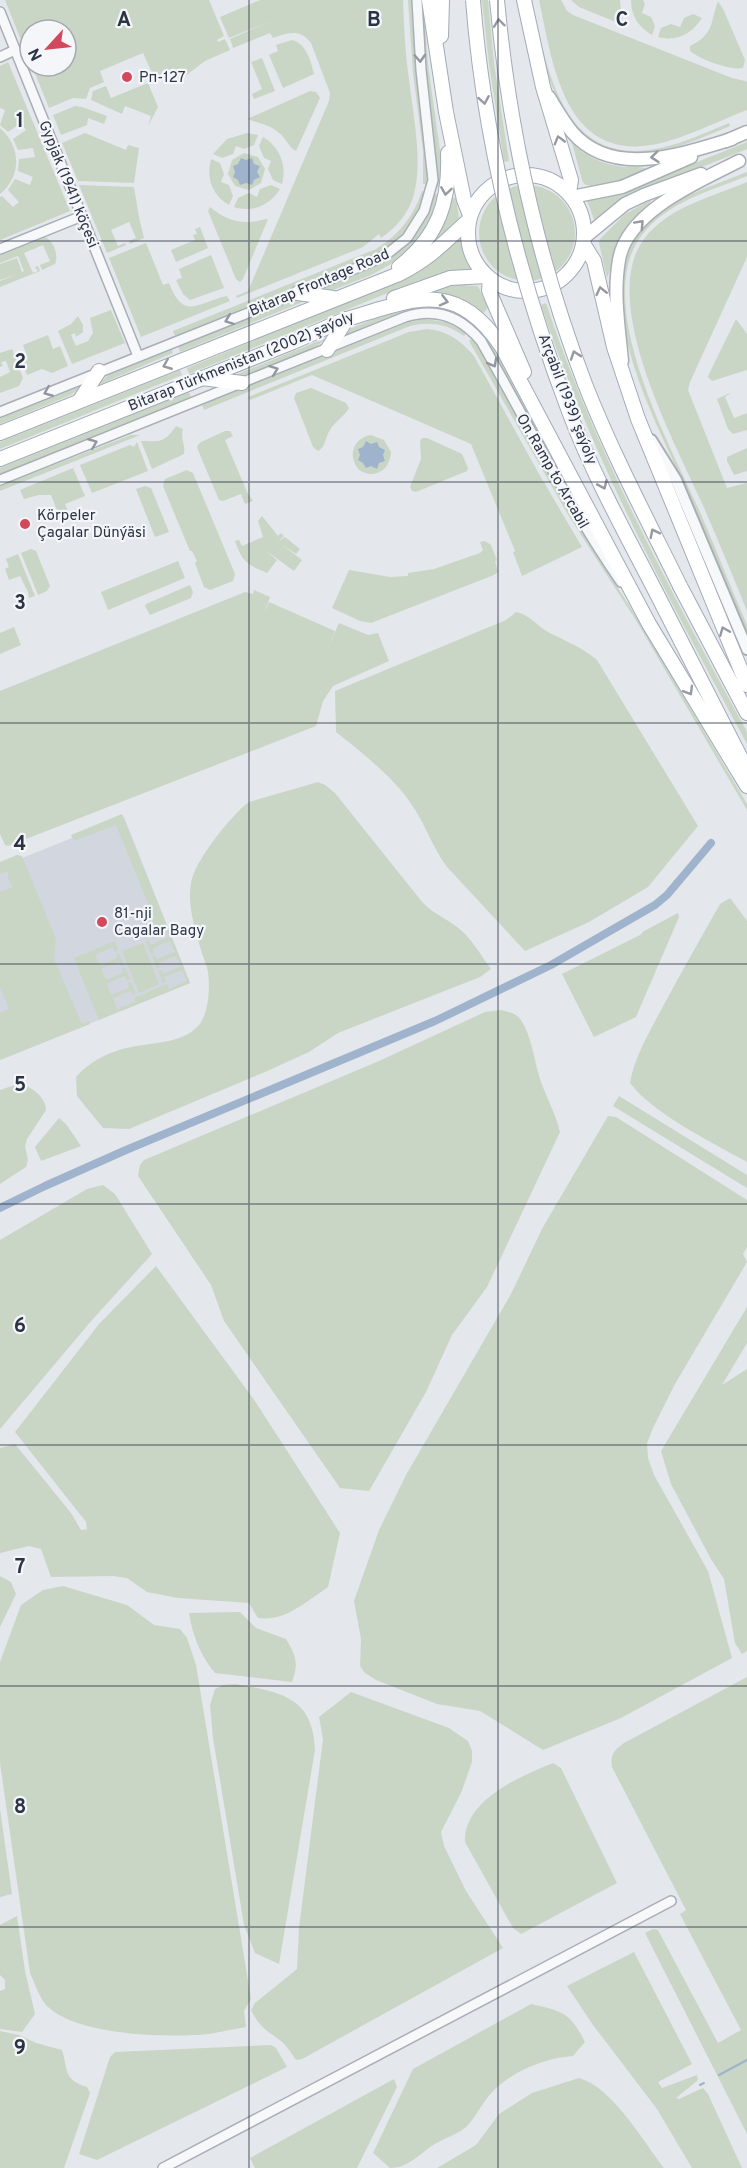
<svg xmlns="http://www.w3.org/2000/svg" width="747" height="2168" font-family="Overpass,sans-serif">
<rect width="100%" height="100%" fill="#e4e7ec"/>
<!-- built -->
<polygon fill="#d2d6de" points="124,817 190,983 0,1060 0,867"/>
<!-- green -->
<g fill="#c9d6c5">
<polygon points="5,0 209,0 224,36 217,40 218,42 225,39 230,50 205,61 180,80 169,71 154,77 143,53 100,71 104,82 90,88 86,99 73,98 49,108 32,66 66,66 66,30 30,30 30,35 20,38"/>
<path d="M260,0H403C404,26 405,53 409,79C413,116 423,158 414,194C409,213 397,227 381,238L379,234L363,247L237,298L236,296L248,291L329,101L330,93L311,43C300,28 287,33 273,38L270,33L233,48L230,39L271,21L229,38L220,17Z"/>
<polygon points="408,0 411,0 416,74 426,151 427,184 423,184 423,151 413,73"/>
<polygon points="420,0 423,0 428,64 441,158 442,188 437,187 436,158 424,64"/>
<polygon points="482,0 488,0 494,63 509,161 504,162 489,64"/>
<path d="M529,0H532C547,71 563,169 660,148C684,143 707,132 729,123L730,126C708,135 685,146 661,151C559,173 547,72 529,0Z"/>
<path d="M539,0H561L567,11L573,15L732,78L745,81L747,82V110C718,121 688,137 657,144C565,163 553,66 539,0Z"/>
<polygon points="571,0 620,0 622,21 618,23 579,7"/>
<path d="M631,0H643L645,4L642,13L651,17L655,26L652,35C638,27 631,15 631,0Z"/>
<path d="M718,1L724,11L745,60L743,68C731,71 699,59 690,51V46C715,34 710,22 718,1Z"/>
<path d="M693,14L702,18C692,34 677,42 658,37L661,28L671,24L680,27L684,18Z"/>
<path d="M292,40C306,43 311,61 314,74L283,88L269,55L278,51L276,45Z"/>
<polygon points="262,58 275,91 254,99 252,94 262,89 251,62"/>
<polygon points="8,62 70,211 0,240 0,197 2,196 13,207 19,202 8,190 15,179 30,185 33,177 18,171 19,159 35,157 33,148 18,150 13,139 26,130 21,123 8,132 0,125 5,110 0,108 0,66"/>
<polygon points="148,83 158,107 148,126 151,116 125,106 122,114 91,100 93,91 106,86 111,98"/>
<path d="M310,91L316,92L320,98L296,151C289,148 286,138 279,133C269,124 257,123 247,119Z"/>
<polygon points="75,106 82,107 107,116 104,124 88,118 87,125 61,135 53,115"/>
<path d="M0,128C21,146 22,176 0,194Z"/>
<polygon points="85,133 126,150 128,145 139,148 134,183 78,181 62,143"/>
<polygon points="247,133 258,135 254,145 244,149 236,146 233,154 222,158 213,154 227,139"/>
<path d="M263,137C280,147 287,165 282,184L273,180L268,169L271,161L264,158L259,146Z"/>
<polygon points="747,142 747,149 637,193 596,225 586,198 602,197 620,193"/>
<path d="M572,143C584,155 601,164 619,166C628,168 639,165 646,169C629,177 603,192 584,184L582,180Z"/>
<polygon points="244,153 258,157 265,169 261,183 249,190 235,186 228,174 232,160"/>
<path d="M211,159L220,163L224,174L221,182L229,185L233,196L229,205C212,195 206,178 211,159Z"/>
<path d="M747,172V176C710,191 667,202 642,235C590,302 671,446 700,512C716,549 731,588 747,625V636C728,589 709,543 690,497C660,429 589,306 638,235C662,200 710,187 747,172Z"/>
<path d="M747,182V257L690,382L688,390L727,488L747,483V611C732,574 717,537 701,501C674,440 598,301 644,239C668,207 712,197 747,182Z"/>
<circle cx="527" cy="233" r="48"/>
<polygon points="79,185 134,187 139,217 144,238 130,244 129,241 136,238 129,222 111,230 118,246 125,243 126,245 107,253"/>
<path d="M271,185L280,189C270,205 253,213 234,207L238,198L249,193L257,197L260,189Z"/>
<path d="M422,191L426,193C418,220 402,238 378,253L175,336L173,331L376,249C399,235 413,217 422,191Z"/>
<path d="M435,194L441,195L428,229L400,259L371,275L333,290H318C372,268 418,257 435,194Z"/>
<polygon points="451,198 456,198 459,218 431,247 429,246"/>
<polygon points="649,201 651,201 650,203 635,218 621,237 607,278 599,243 600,239 625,214"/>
<path d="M210,207C222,217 234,223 250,222C256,222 263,219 268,219L243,279L240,282L236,279L208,211Z"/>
<polygon points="200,227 208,248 176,262 171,250 195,240 193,235 197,234 195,229"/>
<polygon points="460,234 464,254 472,273 445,273 417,281 189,374 187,368 393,284 413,274"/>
<path d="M45,237C54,241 59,256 55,264L42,270L40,265L50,261L43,245L24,253L33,273L38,271L35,267L38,266L40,271L0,287V281L17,274L0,280V264L17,258L22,272L24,271L18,256L0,263V255Z"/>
<path d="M146,243L163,285L169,283C184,322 198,302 227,296L230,301L141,337L109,258Z"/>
<polygon points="211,255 224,288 190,300 183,294 176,280 182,278 179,269"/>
<polygon points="447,284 478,286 488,308 483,313 460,298 430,291"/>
<polygon points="296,299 310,299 180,352 178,346"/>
<path d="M546,303C596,454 672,593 747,732V744C670,601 592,459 541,305Z"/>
<path d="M410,305L445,306L476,322L473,325C431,290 384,320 341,337L349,329Z"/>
<polygon points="111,310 125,343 72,364 58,331 71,324 78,316 83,325 83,332 76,337 75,333 71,335 76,346 88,341 93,333 90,318"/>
<path d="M424,319L446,322L467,333L464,336C448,324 430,321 410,326L204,410L202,405L409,322Z"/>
<polygon points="736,319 747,334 747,370 712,381 708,377 709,374"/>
<polygon points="481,328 497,353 563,480 547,454 494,355 478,330"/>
<path d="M427,329C448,331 460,340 474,356L539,474L582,547L522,576L513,552L515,551L471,444L312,375L250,400L248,397L409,332Z"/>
<polygon points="48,335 53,349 60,346 68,366 52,373 42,369 27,375 22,362 28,359 23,345"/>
<path d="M328,337C317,350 250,377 233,376Z"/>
<polygon points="473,338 569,511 639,621 747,804 747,810 637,622 567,513 469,341"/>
<polygon points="171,348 173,353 98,385 109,374"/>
<polygon points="12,349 23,378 19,386 0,393 0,377 10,372 6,361 1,362 3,366 0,367 0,353"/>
<polygon points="180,370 182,375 0,449 0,442"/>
<polygon points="85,383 71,395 0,424 0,417"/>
<path d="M311,388L346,403L349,408C345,416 335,421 330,430C325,437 326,447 318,451L313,447L294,398L296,393Z"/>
<polygon points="189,392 191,397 0,474 0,468"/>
<polygon points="732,392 725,397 734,418 747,413 747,430 733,434 728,429 717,399"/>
<path d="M176,426L183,429C180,439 186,446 184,454L152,469L141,441C159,441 164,444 176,426Z"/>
<polygon points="225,431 230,431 233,436 225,440 247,492 253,501 245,504 241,494 223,501 219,500 198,450 197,446 201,442"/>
<polygon points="131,435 140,435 0,491 0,486"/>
<path d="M371,435L384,440L391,452C390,470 375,480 359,470C347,456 353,438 371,435Z"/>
<polygon points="422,438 427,438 462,454 468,468 467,471 416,492 412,491 410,487 421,459 420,441"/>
<polygon points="137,442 148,471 92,493 80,465 130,445 134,447"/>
<polygon points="747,448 747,471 734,475 727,461 727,457"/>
<polygon points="73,468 85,496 65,504 70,516 61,520 51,495 39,495 24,499 20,490"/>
<polygon points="187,470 193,473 235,574 233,581 210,590 204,587 195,563 197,561 192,551 190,551 163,486 165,479"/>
<polygon points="145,486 151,488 169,532 155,537 136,489"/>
<path d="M262,516L278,536L281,533L284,536L278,542L285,537L300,549L296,554L281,544L302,560L294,571L265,550L277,560L267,573C248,565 242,562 235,541L239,540L242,546L263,537L258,521Z"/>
<polygon points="485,541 491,545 497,560 495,561 498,572 494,575 371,623 360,621 332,608 349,570 390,577 408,576 408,573 434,569 480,553 483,550 480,542"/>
<polygon points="31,549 36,551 50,586 47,591 38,595 21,553"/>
<polygon points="18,554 35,596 29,598 28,592 20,576 9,580 5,569 9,567 6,559"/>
<polygon points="178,561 185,578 108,610 101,592"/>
<polygon points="190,585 193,592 191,598 150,615 145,606 146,604"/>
<polygon points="254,590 270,597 264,614 269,602 335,631 327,650 339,623 368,635 378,633 389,661 333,686 323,701 316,726 8,846 5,845 0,834 0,691 245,592 253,594"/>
<path d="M516,612C529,614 537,626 548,632C565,641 582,647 597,660L698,826L648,887L589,922L525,951L447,867C432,847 425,823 410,802C392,776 361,752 336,732L335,691L506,620Z"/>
<polygon points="14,627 21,645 0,654 0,633"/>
<path d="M318,782L325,785L335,793L423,903C435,915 450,920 462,931C473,941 482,957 491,969L480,977L338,1033L309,1052L265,1072L129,1129L103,1128L77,1096L76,1077C90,1061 110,1051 131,1047C154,1042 182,1044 199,1025C209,1012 210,988 208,972C207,965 203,957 201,950C195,929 187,905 191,883C194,862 231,815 249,802Z"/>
<polygon points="122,814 190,983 99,1020 74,958 115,941 118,950 115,952 113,947 95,955 100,966 117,958 116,954 119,953 124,965 121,966 119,962 101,969 106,980 123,973 122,968 125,967 130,979 127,981 125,976 107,983 111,995 129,988 128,983 131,982 136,994 133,995 130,991 113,998 117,1009 135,1002 134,998 167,984 169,989 187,981 182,970 164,977 166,982 163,983 158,971 161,970 163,974 181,966 176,956 158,963 160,967 157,969 152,956 155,955 157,959 175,952 170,941 153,948 154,953 151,954 146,942 149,940 151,945 169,937 164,926 147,933 148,938 145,939 141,931 152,925 154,918 116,825 74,841 71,835"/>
<polygon points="17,855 22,856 56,939 54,959 82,1024 89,1021 90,1024 0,1060 0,1013 9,1009 0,987 0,892 13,887 8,879 8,871 0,874 0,862"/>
<path d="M730,898L747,921V1162C713,1143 652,1113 630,1083C634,1058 649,1033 661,1010C680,975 700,939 720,904Z"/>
<polygon points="678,913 679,917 636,1017 594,1037 562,974 640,935 644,931"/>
<polygon points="143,943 159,984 139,993 122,951"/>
<path d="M501,1010C509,1012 516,1013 521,1020C532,1037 534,1060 540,1079C546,1097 556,1114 560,1132L487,1287L452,1335L426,1392L369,1491L340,1488L224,1321L211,1285L138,1176L140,1165L144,1160L379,1061L485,1012Z"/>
<path d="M18,1084C30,1085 46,1097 46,1110L27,1139L25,1146L28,1160L26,1167L0,1184V1090Z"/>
<polygon points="619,1096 747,1175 747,1188 613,1106"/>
<polygon points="608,1116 616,1117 747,1200 747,1247 743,1254 747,1262 675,1384 653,1428 647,1443 648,1458 654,1475 708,1571 732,1658 621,1718 543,1750 480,1711 437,1704 376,1680 365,1673 360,1666 361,1639 354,1601 379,1530 406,1475 511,1294 543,1227"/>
<polygon points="59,1118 66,1124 81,1146 41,1161 35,1147"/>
<polygon points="103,1185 115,1194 152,1254 92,1320 0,1429 0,1240 87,1189"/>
<path d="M156,1266L255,1401L340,1533L328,1587C307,1601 285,1622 258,1618L249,1603L178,1598L147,1592L127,1578L113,1576L51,1577L41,1549L29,1546L0,1553V1448L15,1444L71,1513L81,1530L87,1529L86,1522L15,1432L99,1324Z"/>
<polygon points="747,1307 747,1343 722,1385 747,1369 747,1651 742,1654 735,1643 724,1579 711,1559 671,1484 661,1451"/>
<polygon points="0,1576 11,1582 16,1594 0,1627"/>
<path d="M63,1586L127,1605L154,1625L180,1629L187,1638L196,1665L251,1999L244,2011L246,2027C234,2029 221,2032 209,2034C169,2038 77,2036 47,2006C39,1997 35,1984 30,1973L0,1763V1662L21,1605L43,1590Z"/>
<path d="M240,1612L256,1628L286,1639C296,1656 299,1663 292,1682L215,1673C201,1657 192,1634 189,1613Z"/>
<path d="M747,1677V2134L645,1933L653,1929L658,1930L718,2043L741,2030L680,1914L686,1910L612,1767C610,1755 614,1750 624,1743Z"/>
<path d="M235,1684C280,1692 313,1696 315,1750L279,1964L255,1953L244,1925L213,1738L210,1705L215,1689L223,1685Z"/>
<path d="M351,1692L449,1728L468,1741L472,1751V1762L461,1793L441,1832L444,1846L466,1891L503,1948L302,2059L296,2060C292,2054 287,2046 281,2041C266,2030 260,2028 251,2010L255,2003L297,1969L299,1928L323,1739L319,1717Z"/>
<path d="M553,1763L561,1768L617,1883L521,1934L513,1928L465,1842C463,1800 521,1776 553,1763Z"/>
<polygon points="0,1809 12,1894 0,1897"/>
<polygon points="17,1916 25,1971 35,2014 22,2032 0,2029 0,1991 5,1989 5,1980 0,1975 0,1925"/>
<polygon points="634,1952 692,2064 658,2082 662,2088 697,2075 698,2080 676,2098 679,2099 703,2088 708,2094 742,2168 692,2168 657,2109 593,2025 567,1986"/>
<path d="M531,2004C562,2011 570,2012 585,2042L573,2056C545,2058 515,2070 494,2090C484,2100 478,2113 469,2124C461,2134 441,2139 430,2147C417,2157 406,2168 390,2168L373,2153L413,2069Z"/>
<path d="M0,2031L19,2035L36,2043L62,2050C68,2071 64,2080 87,2087L90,2093L64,2168H0Z"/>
<polygon points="271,2045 276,2048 287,2067 97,2160 79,2154 110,2057 115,2052"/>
<path d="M579,2078C612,2087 643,2141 664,2168H437L476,2145L499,2114L532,2093Z"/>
<polygon points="394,2079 397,2087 357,2168 255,2168 250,2158"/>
</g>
<!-- water -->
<g fill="#9fb4cc">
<polygon points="241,158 246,160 252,158 254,164 260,166 257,172 260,177 254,180 252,185 246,183 240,185 238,180 233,177 235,172 233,166 238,164"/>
<polygon points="366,441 371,444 377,442 379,447 385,450 383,455 385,461 379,463 377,469 371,466 366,468 363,463 358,460 360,455 358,449 363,447"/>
</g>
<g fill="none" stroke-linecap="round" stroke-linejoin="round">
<!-- stream -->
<g stroke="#9fb4cc" stroke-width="2">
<polyline points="719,2075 747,2060"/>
<polyline points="700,2085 704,2083"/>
</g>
<!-- canal -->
<polyline stroke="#9fb4cc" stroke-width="8" points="0,1208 45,1186 126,1150 435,1021 551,965 655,905 667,895 711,843"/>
<defs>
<g id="minor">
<polyline points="0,12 138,356"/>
<polyline points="0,57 15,50"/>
<polyline points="0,249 82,216"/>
<polyline points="0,412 298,293 373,261 387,254 407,238 424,211 433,180 421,70 417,0"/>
<path d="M0,480L405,317C436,307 461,317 481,341C527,422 568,505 621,582"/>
<polyline points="163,2168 671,1901"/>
</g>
<polyline id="tertiary" points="651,440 676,480 747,649"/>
<g id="secondary">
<path d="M549,97C556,109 563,121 572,132C612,179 682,154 732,139"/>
<polyline points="726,141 747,132"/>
<polyline points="572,197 622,187 691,157"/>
<polyline points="585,237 625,204 644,195 701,174"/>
<path d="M622,361C619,328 613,294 619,260C627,211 700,181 739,161"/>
</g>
<g id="primary">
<polyline points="429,0 446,112 464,200 470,215"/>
<polyline points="524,0 543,87 571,180 569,193"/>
<polyline points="441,36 442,0"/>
<circle cx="526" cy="233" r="58"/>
<polyline points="584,245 594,261 614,347 638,419 747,685"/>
<path d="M399,267C438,237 450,202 448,153"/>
<polyline points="490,279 489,290 492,298 524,372"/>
<polyline points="298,293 333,298"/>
<polyline points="394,298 450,278 486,276"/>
<path d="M327,350L347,319C414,299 455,278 502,347L649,624L747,786"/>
<polyline points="202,378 242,383"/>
<polyline points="80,400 99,371"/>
<path d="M0,433L399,274C431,258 443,243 469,220"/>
<polyline points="0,459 293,342 346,319"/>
<polyline points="680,586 747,713"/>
<polyline points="663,606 747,770"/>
</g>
</defs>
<!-- minor casing -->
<use href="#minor" stroke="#a9aeb7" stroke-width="12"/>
<!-- tertiary casing -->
<use href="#tertiary" stroke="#a9aeb7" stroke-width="14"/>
<!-- secondary casing -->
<use href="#secondary" stroke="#a9aeb7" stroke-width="15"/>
<!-- primary casing -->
<use href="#primary" stroke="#a3abb8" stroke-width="16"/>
<!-- minor -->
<use href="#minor" stroke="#f7f8fa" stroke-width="9"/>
<!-- tertiary -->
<use href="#tertiary" stroke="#f7f8fa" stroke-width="10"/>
<!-- secondary -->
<use href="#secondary" stroke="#fff" stroke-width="12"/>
<!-- primary -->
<use href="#primary" stroke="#fff" stroke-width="14"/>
<defs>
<g id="primary-bridge">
<path d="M473,0C484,143 519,280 570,414C595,480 631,543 663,606"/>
<path d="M497,0C509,131 538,261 585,384C612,453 647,519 680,586"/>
</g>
</defs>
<!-- primary-bridge casing -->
<use href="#primary-bridge" stroke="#a3abb8" stroke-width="16" stroke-linecap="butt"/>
<!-- primary-bridge -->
<use href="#primary-bridge" stroke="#fff" stroke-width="14"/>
</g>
<!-- one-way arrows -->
<defs><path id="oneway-chevron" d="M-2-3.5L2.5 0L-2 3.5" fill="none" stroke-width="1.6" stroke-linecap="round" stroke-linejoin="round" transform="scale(1.5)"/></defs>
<g stroke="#959aa2">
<use href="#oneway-chevron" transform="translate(499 23) rotate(-97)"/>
<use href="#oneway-chevron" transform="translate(484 100) rotate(80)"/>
<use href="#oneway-chevron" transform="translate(559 140) rotate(-106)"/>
<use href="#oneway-chevron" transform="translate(655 157) rotate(174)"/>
<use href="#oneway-chevron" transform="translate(446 191) rotate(99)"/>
<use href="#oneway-chevron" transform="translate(640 224) rotate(-47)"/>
<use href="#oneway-chevron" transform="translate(601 291) rotate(-103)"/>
<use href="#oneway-chevron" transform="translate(444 301) rotate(14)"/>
<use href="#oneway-chevron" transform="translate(575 355) rotate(-109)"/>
<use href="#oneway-chevron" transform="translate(167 365) rotate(158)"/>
<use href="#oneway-chevron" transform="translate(603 485) rotate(66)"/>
<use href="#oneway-chevron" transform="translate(654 533) rotate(-117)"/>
<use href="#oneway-chevron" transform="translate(724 631) rotate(-112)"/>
<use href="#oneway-chevron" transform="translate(689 691) rotate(59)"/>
</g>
<g stroke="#9196a0">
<use href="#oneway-chevron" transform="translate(420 58) rotate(87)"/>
<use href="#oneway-chevron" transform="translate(229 320) rotate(159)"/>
<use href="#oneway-chevron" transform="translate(493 363) rotate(62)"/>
<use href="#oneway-chevron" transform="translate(274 370) rotate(-21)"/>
<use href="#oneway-chevron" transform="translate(48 392) rotate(158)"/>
<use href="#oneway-chevron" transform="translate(93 443) rotate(-22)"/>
</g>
<!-- grid -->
<path fill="none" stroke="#2b3445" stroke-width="1.5" stroke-opacity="0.55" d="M249,0V2168M498,0V2168M0,241H747M0,482H747M0,723H747M0,964H747M0,1204H747M0,1445H747M0,1686H747M0,1927H747"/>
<!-- markers -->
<g fill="#d1495b" stroke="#f4f6f9" stroke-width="2">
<circle cx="127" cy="77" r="6"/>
<circle cx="25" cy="524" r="6"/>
<circle cx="102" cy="922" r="6"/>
</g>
<g text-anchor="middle" stroke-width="4.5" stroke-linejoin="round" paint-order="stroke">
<!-- poi labels -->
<g font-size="15" fill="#2b3445" stroke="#f4f6f9" text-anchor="start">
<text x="139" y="82">Рп-127</text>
<text x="37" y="520">Körpeler<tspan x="37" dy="17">Çagalar Dünýäsi</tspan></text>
<text x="114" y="918">81-nji<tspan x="114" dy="17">Cagalar Bagy</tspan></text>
</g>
<!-- street labels -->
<g font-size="15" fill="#2b3445" stroke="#f4f6f9">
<text transform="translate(69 184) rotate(68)" y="5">Gypjak (1941) köçesi</text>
<text transform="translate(319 282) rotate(-23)" y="5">Bitarap Frontage Road</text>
<text transform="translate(241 361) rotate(-22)" y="5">Bitarap Türkmenistan (2002) şaýoly</text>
<text transform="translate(568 399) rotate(69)" y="5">Arçabil (1939) şaýoly</text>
<text transform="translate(553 471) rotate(60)" y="5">On Ramp to Arcabil</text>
</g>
</g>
<g font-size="20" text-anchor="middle" font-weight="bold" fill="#2b3445" stroke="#f4f6f9" stroke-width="4.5" stroke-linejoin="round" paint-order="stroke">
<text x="124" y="26">A</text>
<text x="374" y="26">B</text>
<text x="622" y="26">C</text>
<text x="20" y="127">1</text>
<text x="20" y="368">2</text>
<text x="20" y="609">3</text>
<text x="20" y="850">4</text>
<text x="20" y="1091">5</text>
<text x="20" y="1332">6</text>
<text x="20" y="1573">7</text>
<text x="20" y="1813">8</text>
<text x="20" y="2054">9</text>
</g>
<!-- north arrow -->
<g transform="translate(48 48) rotate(243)"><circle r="28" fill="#f4f6f9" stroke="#a4a8b1" stroke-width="1.5"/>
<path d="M0-4.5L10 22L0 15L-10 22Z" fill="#d1495b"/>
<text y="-9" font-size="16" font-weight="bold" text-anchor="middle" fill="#2b3445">N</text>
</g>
</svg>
